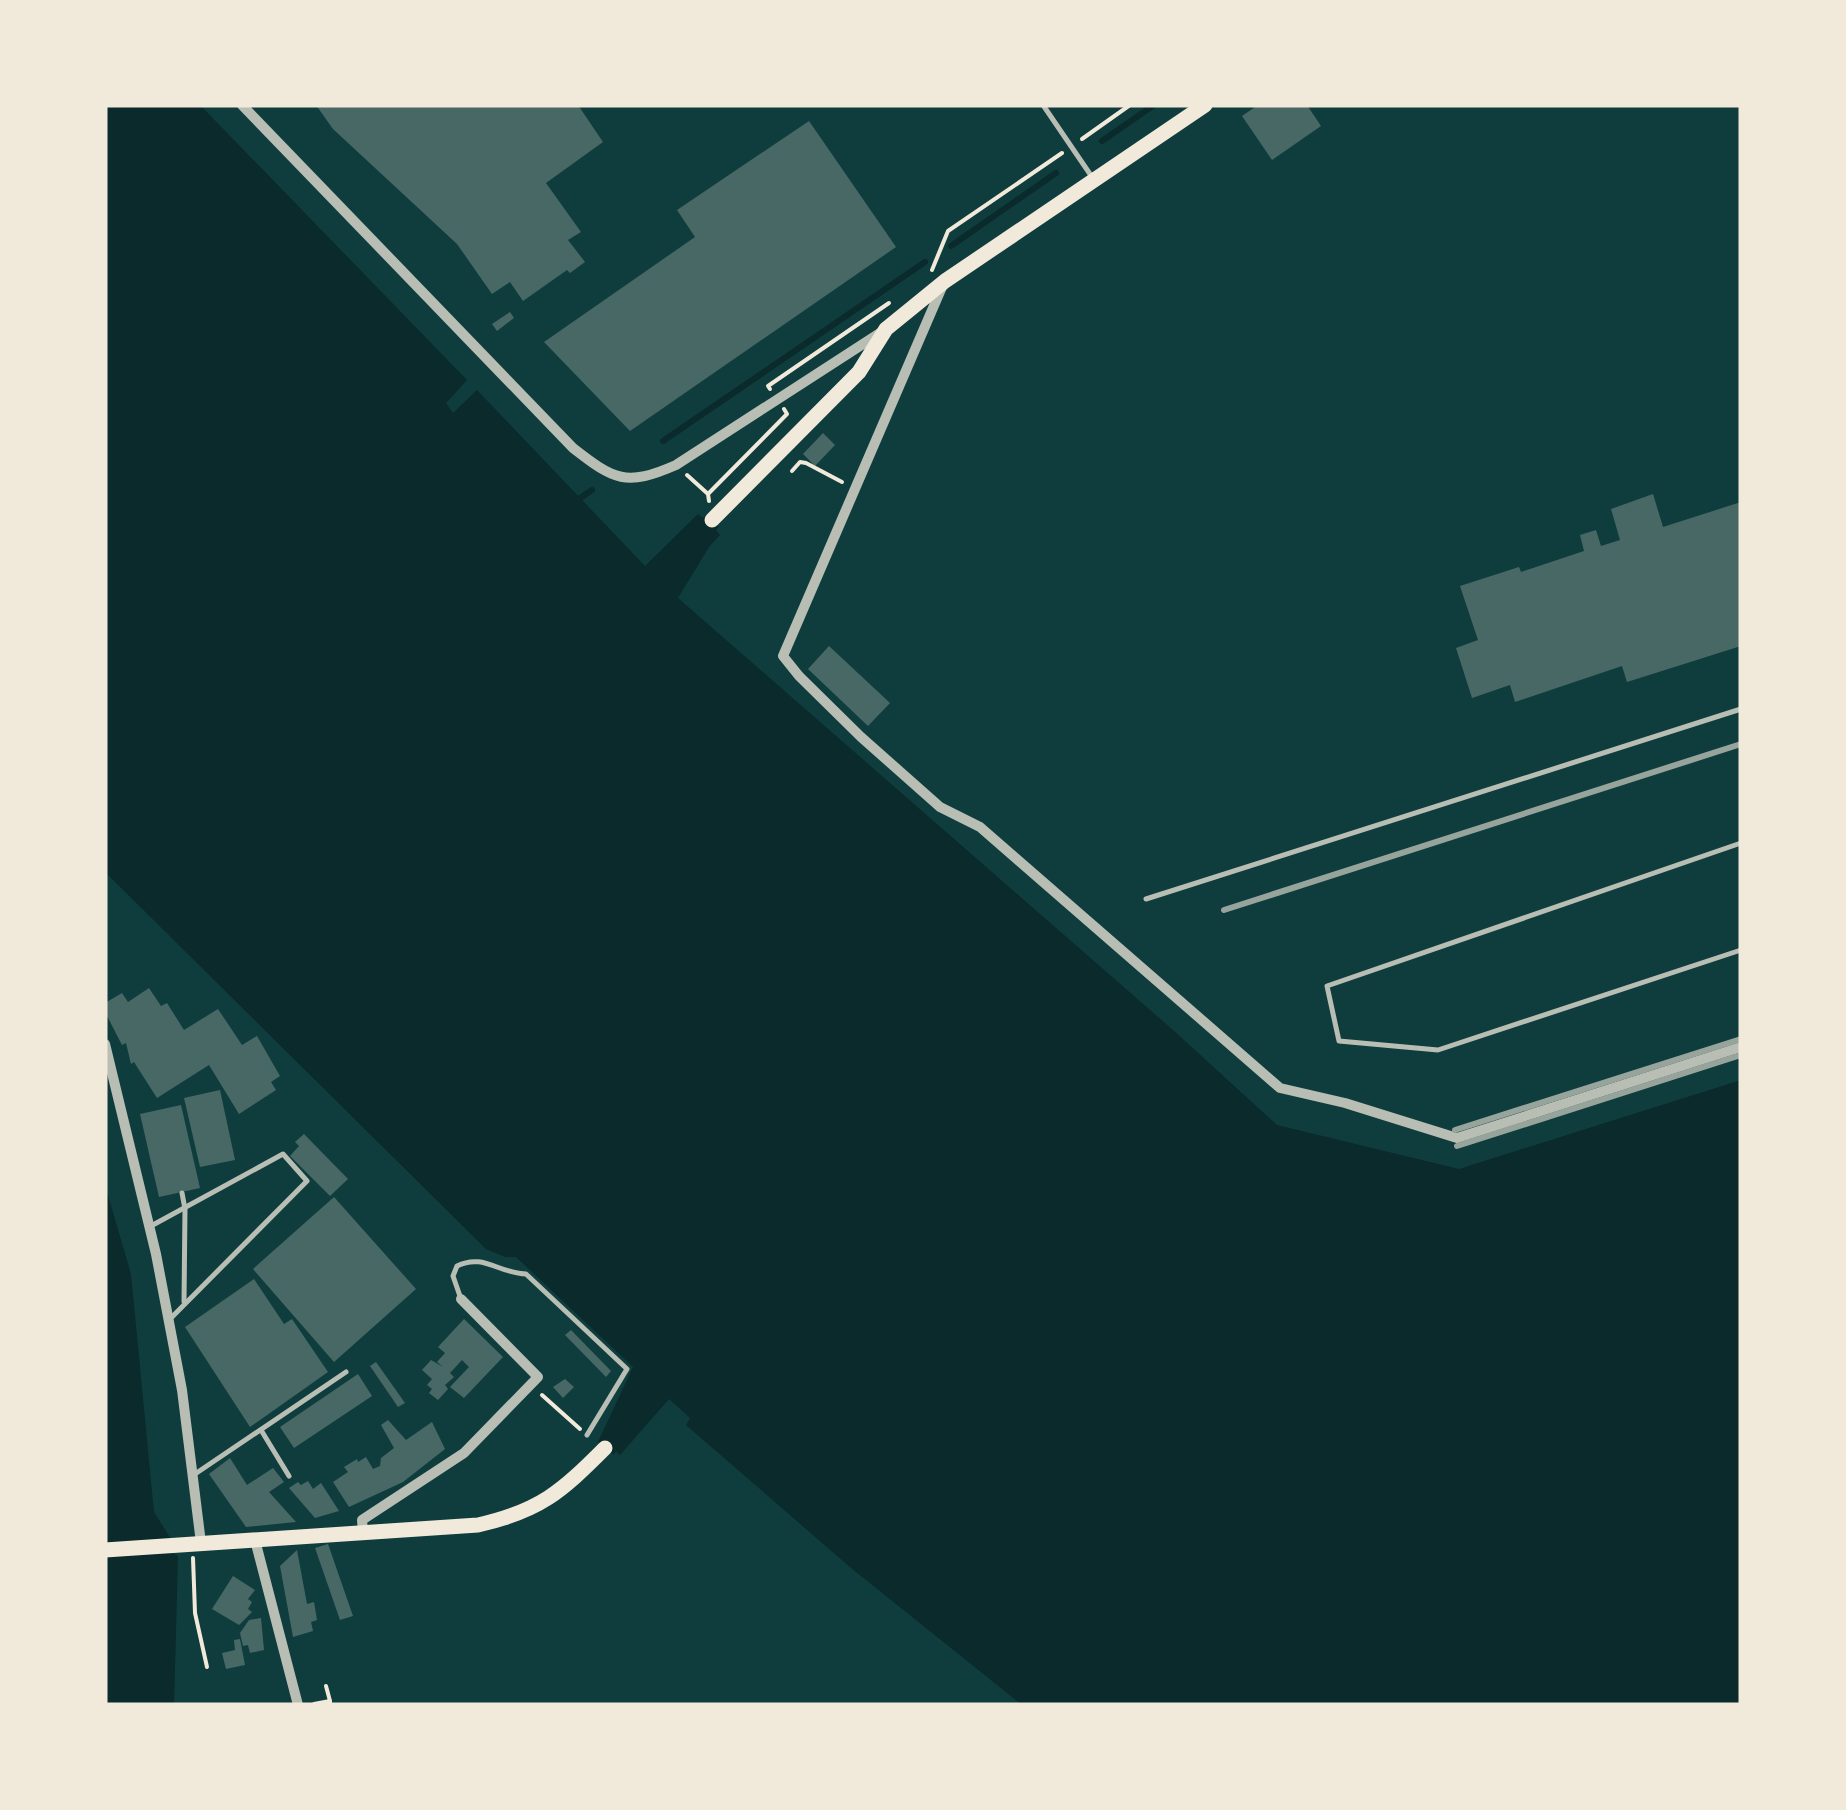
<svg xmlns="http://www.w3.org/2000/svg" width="1846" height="1810" font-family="'Fira Sans Condensed',sans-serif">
<rect width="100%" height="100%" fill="#0f3d3e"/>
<!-- water -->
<g fill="#0a2a2b">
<polygon points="105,105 200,105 467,380 446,403 453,413 477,390 645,566 698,514 703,518 706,515 719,527 716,530 720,535 709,547 678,598 1173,1030 1277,1125 1459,1169 1741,1080 1741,1705 1022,1705 851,1568 686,1425 690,1418 669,1399 620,1455 616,1451 614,1455 598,1442 633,1367 516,1257 505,1257 486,1249 105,872"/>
<polygon points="105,1185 131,1274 154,1512 171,1539 172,1553 178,1556 174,1705 105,1705"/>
</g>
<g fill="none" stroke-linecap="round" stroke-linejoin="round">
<!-- stream -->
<g stroke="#0a2a2b" stroke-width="6">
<polyline points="1102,141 1154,105"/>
<polyline points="951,246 1056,173"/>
<polyline points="663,441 925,262"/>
<polyline points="576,501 592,490"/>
</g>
</g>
<!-- building -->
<g fill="#486865">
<polygon points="316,105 578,105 603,142 546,183 581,232 568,240 585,262 570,273 567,270 523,301 510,282 492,294 457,244 333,129"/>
<polygon points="1258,105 1307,105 1321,126 1272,160 1242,116"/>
<polygon points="809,121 896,247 630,431 544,342 695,237 677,210"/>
<polygon points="510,312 514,318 497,331 492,324"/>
<polygon points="823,433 835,445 815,466 803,454"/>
<polygon points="1653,494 1663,527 1741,502 1741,646 1627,682 1622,666 1515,702 1510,685 1472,698 1456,648 1478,640 1460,586 1519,567 1521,572 1584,551 1580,535 1596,530 1601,546 1620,540 1611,509"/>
<polygon points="829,646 890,703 868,726 808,669"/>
<polygon points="149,988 161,1006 167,1003 184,1030 218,1009 242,1045 257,1036 280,1076 271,1082 276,1090 239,1114 209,1065 157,1098 134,1062 131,1064 126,1043 122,1045 105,1012 105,1003 122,993 128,1002"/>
<polygon points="220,1090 235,1160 200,1167 184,1098"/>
<polygon points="181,1105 200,1188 159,1197 140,1114"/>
<polygon points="304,1134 348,1179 330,1196 290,1156 299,1146 295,1142"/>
<polygon points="334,1197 416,1289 334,1362 253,1269"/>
<polygon points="254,1279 284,1324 292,1319 328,1372 250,1427 185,1327"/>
<polygon points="464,1319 503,1357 464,1398 450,1387 469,1367 462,1360 450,1373 454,1377 445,1385 448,1389 438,1400 429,1393 432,1389 427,1385 432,1379 422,1370 431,1360 443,1367 437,1362 445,1353 438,1347"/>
<polygon points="571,1330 611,1371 606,1377 565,1335"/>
<polygon points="376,1362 405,1403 398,1407 370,1366"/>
<polygon points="358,1374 372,1396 294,1448 280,1427"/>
<polygon points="565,1379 574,1387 563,1398 553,1387"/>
<polygon points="388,1420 406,1440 432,1422 445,1449 403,1482 349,1507 333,1482 348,1472 344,1467 357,1459 358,1462 366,1457 373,1469 380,1466 381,1458 394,1448 381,1425"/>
<polygon points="230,1458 247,1485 273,1468 284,1482 269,1492 296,1522 246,1527 209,1474"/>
<polygon points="308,1481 313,1489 321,1483 339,1511 315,1518 289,1488 298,1482 301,1485"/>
<polygon points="328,1544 353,1616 340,1620 315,1548"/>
<polygon points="297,1550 307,1604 314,1602 317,1620 311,1622 313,1631 293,1637 280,1566"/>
<polygon points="233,1576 255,1590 248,1599 252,1602 248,1609 252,1612 239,1625 212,1609"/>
<polygon points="261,1618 264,1650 250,1653 248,1645 243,1646 240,1633 249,1620"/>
<polygon points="240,1639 245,1665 226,1669 222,1653 235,1650 234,1640"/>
</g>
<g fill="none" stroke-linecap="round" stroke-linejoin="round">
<!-- path -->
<g stroke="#f1e9da" stroke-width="4">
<polyline points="1082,139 1130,105"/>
<polyline points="932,270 948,231 1062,153"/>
<polyline points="770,389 768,386 889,303"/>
<polyline points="792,471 800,462 806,463 842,482"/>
<polyline points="687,475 708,494"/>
<polyline points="709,501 708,494 787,414 784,409"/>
<polyline points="542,1395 580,1429"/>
<polyline points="193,1558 195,1613 207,1667"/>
<polyline points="326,1686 330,1701"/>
<polyline points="314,1704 330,1701 330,1705"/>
</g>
<!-- service -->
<g stroke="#b8beb3" stroke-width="5">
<polyline points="1043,105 1092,177"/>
<polyline points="1741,843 1327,986 1339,1041 1438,1050 1741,950"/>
<polyline points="1146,899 1741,709"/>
<polyline points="182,1193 185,1209 184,1302"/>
<polyline points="151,1226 283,1154 307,1181 171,1318"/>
<path d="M461,1299L453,1276L457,1266C483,1253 498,1273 526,1274L627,1369L587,1435"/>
<polyline points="261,1430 289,1476"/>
<polyline points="195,1474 346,1372"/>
</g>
<!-- minor -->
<g stroke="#b8beb3" stroke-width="10">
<path d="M242,105L573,448C614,480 626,487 676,465L880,333"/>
<polyline points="942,287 783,656 799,676 861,737 940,807 980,827 1280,1088 1345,1103 1457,1138 1741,1047"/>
<polyline points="105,1044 156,1254 182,1390 201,1543"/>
<polyline points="363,1532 362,1520 464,1453 538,1377 461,1299"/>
<polyline points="255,1540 298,1705"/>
</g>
<!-- secondary -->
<g stroke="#f1e9da" stroke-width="15">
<polyline points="712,520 859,372 886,329 945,281 1205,105"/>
<path d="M105,1550L478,1525C540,1511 561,1492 605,1448"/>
</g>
<!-- rail -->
<g stroke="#97a49c" stroke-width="6">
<polyline points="1224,910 1741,744"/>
<polyline points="1455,1130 1741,1039"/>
<polyline points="1457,1146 1741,1055"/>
</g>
</g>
<!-- border -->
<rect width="1846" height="1810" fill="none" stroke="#f1e9da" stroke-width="215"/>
</svg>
